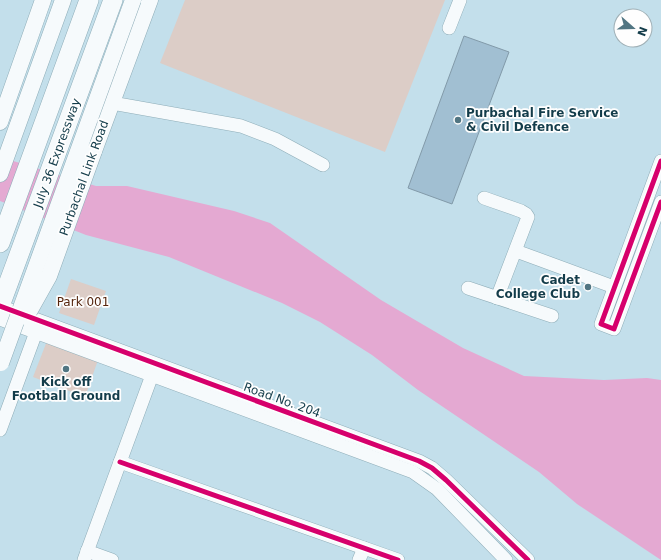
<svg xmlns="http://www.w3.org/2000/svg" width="661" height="560" font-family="'DejaVu Sans',sans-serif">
<rect width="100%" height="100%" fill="#c3dfeb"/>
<!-- green -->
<g fill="#dccdc7">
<polygon points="185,0 445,0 385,152 160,63"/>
<polygon points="71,279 106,291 94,325 59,313"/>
<polygon points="47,341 98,360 85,397 33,377"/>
</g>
<!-- water -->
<polygon fill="#e4a9d2" points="0,157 96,186 127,186 234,211 270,223 381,300 463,348 524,376 604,380 647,378 661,380 661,560 577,504 539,472 418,390 372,355 320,322 282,303 169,257 86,235 0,201"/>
<!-- building -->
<polygon fill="#a1bfd2" stroke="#829aa9" points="464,36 509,52 452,204 408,188"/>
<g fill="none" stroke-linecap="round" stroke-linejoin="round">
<defs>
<g id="minor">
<polyline points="449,28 460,0"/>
<polyline points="112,103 241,126 275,139 323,165"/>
<polyline points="661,161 601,324 614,329 661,202"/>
<polyline points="484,198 521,211 526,214 528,217 497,298"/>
<polyline points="516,251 614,287"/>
<polyline points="468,288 552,316"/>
<polyline points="0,306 419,461 432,468 446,480 528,560"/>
<polyline points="0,319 413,472 437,489 506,560"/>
<polyline points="0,430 39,324"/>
<polyline points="120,462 398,560"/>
<polyline points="87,551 112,560"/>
<polyline points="84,560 155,367"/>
<polyline points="359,560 364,548"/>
</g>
<g id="major">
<polyline points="0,122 43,0"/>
<polyline points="94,151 150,0"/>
<polyline points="0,174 63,0"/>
</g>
<g id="highway">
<polyline points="0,243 89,0"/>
<polyline points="0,306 113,0"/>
</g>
</defs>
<!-- minor casing -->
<use href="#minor" stroke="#8eadb8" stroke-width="14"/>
<!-- major casing -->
<use href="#major" stroke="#8eadb8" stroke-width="17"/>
<!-- highway casing -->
<use href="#highway" stroke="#8eadb8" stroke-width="20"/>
<!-- minor -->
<use href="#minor" stroke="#f6fafc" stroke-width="13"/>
<!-- major -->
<use href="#major" stroke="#f6fafc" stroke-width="16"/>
<!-- highway -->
<use href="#highway" stroke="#f6fafc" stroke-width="19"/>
<defs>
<g id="major-bridge">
<polyline points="26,317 49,276 94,151"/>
<polyline points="1,363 133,0"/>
</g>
</defs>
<!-- major-bridge casing -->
<use href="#major-bridge" stroke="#8eadb8" stroke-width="17" stroke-linecap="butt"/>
<!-- major-bridge -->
<use href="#major-bridge" stroke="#f6fafc" stroke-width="16"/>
<defs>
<g id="cycleway">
<polyline points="661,161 601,324 614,329 661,202"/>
<polyline points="0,306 419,461 432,468 446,480 528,560"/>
<polyline points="120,462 398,560"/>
</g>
</defs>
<!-- cycleway casing -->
<use href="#cycleway" stroke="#fefefe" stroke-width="8"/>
<!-- cycleway -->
<use href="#cycleway" stroke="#d6006c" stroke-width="5"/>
</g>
<!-- markers -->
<g fill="#517582" stroke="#fefefe" stroke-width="1.5">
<circle cx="458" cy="120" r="4"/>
<circle cx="588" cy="287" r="4"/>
<circle cx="66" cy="369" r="4"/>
</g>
<g text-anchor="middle" stroke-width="3.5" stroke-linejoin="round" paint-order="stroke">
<!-- poi labels -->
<g font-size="12" font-weight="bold" fill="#133c4a" stroke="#fefefe" text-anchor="start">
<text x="466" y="117">Purbachal Fire Service<tspan x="466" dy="14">&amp; Civil Defence</tspan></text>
<text x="580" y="284" text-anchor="end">Cadet<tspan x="580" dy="14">College Club</tspan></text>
<text x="66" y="386" text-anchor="middle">Kick off<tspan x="66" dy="14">Football Ground</tspan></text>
</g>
<!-- street labels -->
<g font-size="12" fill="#133c4a" stroke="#fefefe">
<text transform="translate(57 153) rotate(-70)" y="4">July 36 Expressway</text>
<text transform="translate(84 178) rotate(-70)" y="4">Purbachal Link Road</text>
<text transform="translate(282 400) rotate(20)" y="4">Road No. 204</text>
</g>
<!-- park labels -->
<g font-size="12" fill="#56260e" stroke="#fefefe">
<text x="83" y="306">Park 001</text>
</g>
</g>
<!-- north arrow -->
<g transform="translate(633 28) rotate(110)"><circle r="19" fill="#fefefe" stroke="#a0b0b6"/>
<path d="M0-3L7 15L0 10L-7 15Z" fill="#517582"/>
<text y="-6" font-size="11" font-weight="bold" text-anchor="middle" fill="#133c4a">N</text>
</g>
</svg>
